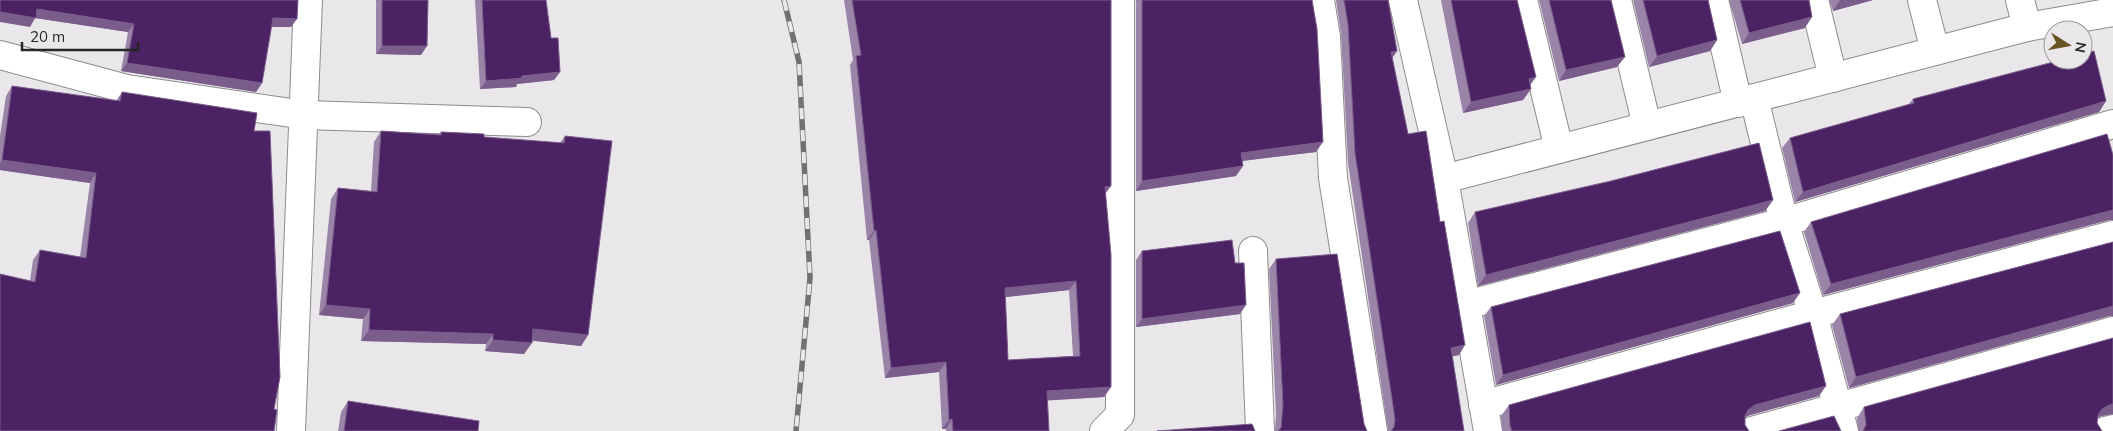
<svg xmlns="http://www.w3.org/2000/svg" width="2113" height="431" font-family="Mulish,sans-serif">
<rect width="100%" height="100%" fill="#eae7eb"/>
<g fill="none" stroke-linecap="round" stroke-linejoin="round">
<defs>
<g id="minor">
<polyline points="1320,0 1326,37 1333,178 1373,431"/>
<polyline points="1403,0 1444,179 1488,431"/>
<polyline points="1523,0 1559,149"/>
<polyline points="1617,0 1647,126"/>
<polyline points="1714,0 1738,103"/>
<polyline points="1814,0 1833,78"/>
<polyline points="1922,0 1935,51"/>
<polyline points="2020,0 2027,27"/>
<polyline points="0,55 127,89 305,115 527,122"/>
<polyline points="1754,98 1784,222 1813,314 1844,431"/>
<polyline points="1444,179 2027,27 2113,12"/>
<polyline points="1253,251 1260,431"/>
<polyline points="1466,305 1784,222 2113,124"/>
<polyline points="1483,405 1813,314 2113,235"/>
<polyline points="291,431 308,0"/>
<polyline points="1104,431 1120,415 1120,0"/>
<polyline points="1752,431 2113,331"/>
<polyline points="2105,431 2113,429"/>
</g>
</defs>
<!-- minor casing -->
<use href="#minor" stroke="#8d8b8e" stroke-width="30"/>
<!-- minor -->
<use href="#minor" stroke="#fff" stroke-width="28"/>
<defs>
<polyline id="rail" points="784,0 799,62 810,278 796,431"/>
</defs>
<!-- rail casing -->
<use href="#rail" stroke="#717072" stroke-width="5.5"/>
<!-- rail -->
<use href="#rail" stroke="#eae7eb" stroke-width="4" stroke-dasharray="11" stroke-linecap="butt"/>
</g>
<!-- wall -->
<g fill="#9a84a7" fill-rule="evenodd">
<polygon points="0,0 291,27 271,27 262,83 256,92 121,71 128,32 35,18 30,27"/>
<polygon points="376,0 428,0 421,55 376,54"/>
<polygon points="475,0 546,0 551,38 560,72 554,80 517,84 516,87 480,89"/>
<path d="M844,0H1111V186L1105,194L1111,387L1104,397L1047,400L1049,431H946V429H942L939,372L885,378L869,240H867L850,65L853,60ZM1069,290L1073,356L1008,360L1005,297Z"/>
<polygon points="1136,0 1312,0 1316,152 1242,161 1236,176 1136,191"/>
<polygon points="1336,0 1388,0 1397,51 1392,58 1408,134 1459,355 1452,356 1464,431 1388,431 1348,163 1341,34"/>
<polygon points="1441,0 1517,0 1530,86 1523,100 1463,113"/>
<polygon points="1539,0 1611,0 1617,67 1559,81"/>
<polygon points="1633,0 1708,0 1717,40 1710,51 1649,67"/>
<polygon points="1729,0 1809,0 1805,28 1742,44"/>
<polygon points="1829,0 1873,0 1833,11"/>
<polygon points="12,86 116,101 122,92 254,131 274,409 274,431 30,281 33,260 40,250 80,257 90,183 0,170 0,136 6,96"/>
<polygon points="1913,99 2106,101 2099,112 1795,202 1782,148 1790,138 1909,104"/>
<polygon points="381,131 440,134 441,132 484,137 560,143 565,136 588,335 581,346 532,340 524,354 485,351 486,344 361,341 363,319 319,315 331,199 338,188 371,191 374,142"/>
<polygon points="1773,200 1765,211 1478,286 1468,223 1475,212"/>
<polygon points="2109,220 1823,295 1804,232 1811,222"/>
<polygon points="2113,242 2113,316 2109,316 1849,388 1832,325 1840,314"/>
<polygon points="1142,251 1235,263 1240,314 1136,327 1136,260"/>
<polygon points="1276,259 1364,424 1367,431 1275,431 1276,414 1269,269"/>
<polygon points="1793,303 1496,385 1484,316 1491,307"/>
<polygon points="2113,338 2113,414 2101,416 2098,418 2097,423 2102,431 1858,431 1857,418 1864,407"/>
<polygon points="1819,396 1747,416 1745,418 1745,425 1749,431 1502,431 1501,416 1509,405"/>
<polygon points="348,401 478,431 338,431 341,412"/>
</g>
<!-- shaded-wall -->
<g fill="#7b5d8c">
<polygon points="1840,0 1873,0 1833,11"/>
<polygon points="37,9 134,24 128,32 35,18 30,27 0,22 0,12"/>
<polygon points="1812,17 1805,28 1742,44 1749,33"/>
<polygon points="273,18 297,19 291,27 267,27"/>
<polygon points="1717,40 1710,51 1649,67 1657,56"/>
<polygon points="382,46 427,46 421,55 376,54"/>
<polygon points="1397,51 1390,61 1391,52"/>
<polygon points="1625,57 1617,67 1559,81 1566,70"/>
<polygon points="127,63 262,83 256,92 121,71"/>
<polygon points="560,72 554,80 517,84 516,87 480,89 486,81"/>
<polygon points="1536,77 1528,88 1529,79"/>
<polygon points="1531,89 1523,100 1463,113 1471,102"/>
<polygon points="2106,101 2099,112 1795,202 1803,192"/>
<polygon points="1323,142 1316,152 1234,162 1241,153"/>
<polygon points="2,160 96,173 90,183 0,170 0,163"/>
<polygon points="1243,166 1236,176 1136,191 1142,181"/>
<polygon points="1111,186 1104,195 1105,187"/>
<polygon points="1773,200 1765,211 1478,286 1486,275"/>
<polygon points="2113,210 2113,220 2109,220 1823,295 1831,284"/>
<polygon points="876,230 869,240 867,240 874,231"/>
<polygon points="1076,281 1069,290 998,298 1005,288"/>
<polygon points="1800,293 1793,303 1496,385 1503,375"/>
<polygon points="326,305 370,309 363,319 319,315"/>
<polygon points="1246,305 1240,314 1136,327 1142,319"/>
<polygon points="2113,306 2113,316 2109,316 1849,388 1856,377"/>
<polygon points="533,329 588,335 581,346 525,340"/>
<polygon points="369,330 493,334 486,344 361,341"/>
<polygon points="493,340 532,343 524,354 485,351"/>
<polygon points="1465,345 1459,355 1444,358 1451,348"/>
<polygon points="946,362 939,372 885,378 891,368"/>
<polygon points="1826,386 1819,396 1747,416 1741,420 1748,410 1755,405"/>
<polygon points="1111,387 1104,397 1040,401 1047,391"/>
<polygon points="2113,404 2113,414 2101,416 2095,419 2102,409 2109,405"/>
<polygon points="952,419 946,429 942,429 949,420"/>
</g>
<!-- building -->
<g fill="#4b2263" stroke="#7b5d8c" fill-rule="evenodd">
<polygon points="0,0 298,0 297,19 273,18 262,83 127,63 134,24 37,9 36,18 0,12"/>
<polygon points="382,0 428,0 427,46 382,46"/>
<polygon points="482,0 546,0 551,38 558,38 560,72 522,76 522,78 486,81"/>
<path d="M852,0H1111V186L1105,187L1111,255V387L1047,391L1049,431H953L952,419L949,420L946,362L891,368L876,230L874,231L856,56L861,55ZM1076,281L1080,356L1008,360L1005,288Z"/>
<polygon points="1142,0 1312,0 1317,29 1323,142 1241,153 1243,166 1142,181"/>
<polygon points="1344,0 1388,0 1397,51 1391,52 1408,134 1426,131 1440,222 1444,221 1465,345 1451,348 1464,431 1391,431 1394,427 1395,419 1355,153 1348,25"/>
<polygon points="1451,0 1517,0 1536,77 1529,79 1531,89 1471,102"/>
<polygon points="1549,0 1611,0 1625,57 1566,70"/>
<polygon points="1643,0 1708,0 1717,40 1657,56"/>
<polygon points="1740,0 1809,0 1812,17 1749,33"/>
<polygon points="2094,51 2106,101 1803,192 1790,138 1914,103 1913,99 2061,60 2083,60 2083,54"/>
<polygon points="12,86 120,101 122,92 257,113 254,131 270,131 280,377 274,409 277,410 274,431 0,431 0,274 35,282 40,250 86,258 96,173 2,160"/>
<polygon points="381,131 441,135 441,132 484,134 484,137 564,143 565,136 612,141 588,335 533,329 532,343 493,340 493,334 369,330 370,309 326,305 338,188 377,192"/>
<polygon points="2107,134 2113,155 2113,210 1831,284 1811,222"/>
<polygon points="1759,143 1773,200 1486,275 1475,212 1611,181"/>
<polygon points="1780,231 1800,293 1503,375 1491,307"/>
<polygon points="1232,240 1235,263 1244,263 1246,305 1142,319 1142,251"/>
<polygon points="2113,242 2113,306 1856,377 1840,314"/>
<polygon points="1337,254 1364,424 1367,431 1278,431 1281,428 1283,405 1276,259"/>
<polygon points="1810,322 1826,386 1755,405 1748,410 1745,416 1745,425 1749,431 1512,431 1510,426 1509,405"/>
<polygon points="2113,338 2113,404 2109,405 2102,409 2098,415 2097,423 2102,431 1863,431 1866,425 1864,407"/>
<polygon points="348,401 479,421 478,431 344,431"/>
<polygon points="1834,416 1841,431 1779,431"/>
<polygon points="1252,424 1255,431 1157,431"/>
</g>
<!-- north arrow -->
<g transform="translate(2068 45) rotate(101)"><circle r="24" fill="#eae7eb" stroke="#9c9a9d"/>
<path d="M0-4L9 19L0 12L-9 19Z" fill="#695423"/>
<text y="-8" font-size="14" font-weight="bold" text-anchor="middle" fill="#272627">N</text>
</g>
<!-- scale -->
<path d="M22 42v8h116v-8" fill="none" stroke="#272627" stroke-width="2.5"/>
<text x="30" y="42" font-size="15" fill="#272627" stroke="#eae7eb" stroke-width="4" paint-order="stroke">20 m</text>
</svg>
